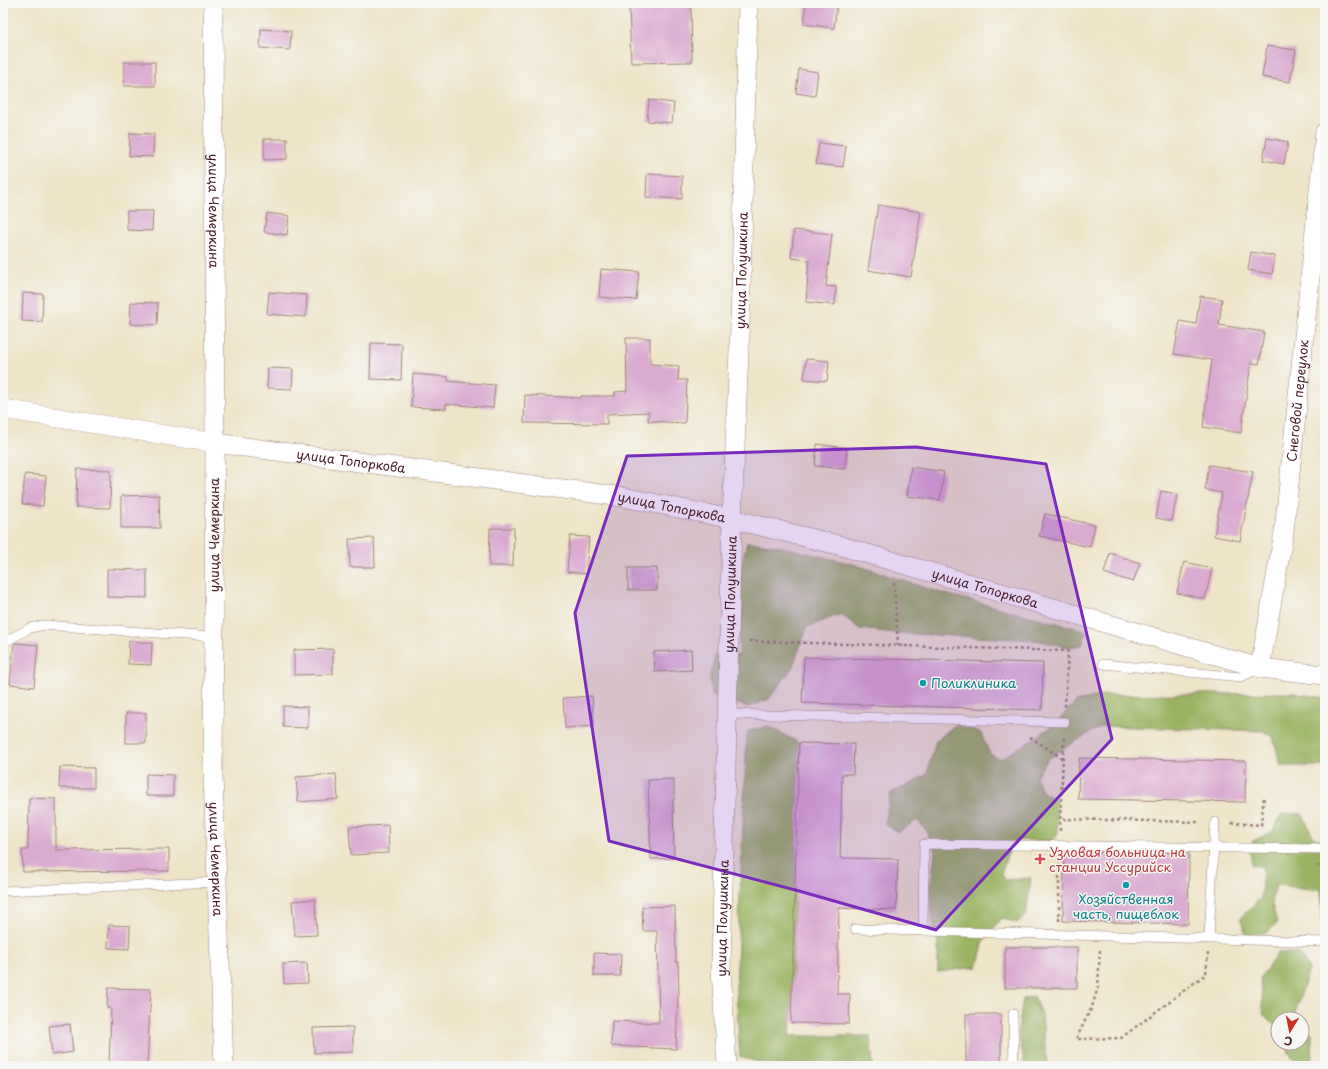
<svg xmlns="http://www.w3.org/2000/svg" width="1328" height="1069" font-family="'Playpen Sans',sans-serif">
<rect width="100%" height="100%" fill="#f6f6f2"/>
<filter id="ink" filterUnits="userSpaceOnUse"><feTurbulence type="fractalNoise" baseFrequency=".025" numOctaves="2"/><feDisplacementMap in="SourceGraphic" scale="8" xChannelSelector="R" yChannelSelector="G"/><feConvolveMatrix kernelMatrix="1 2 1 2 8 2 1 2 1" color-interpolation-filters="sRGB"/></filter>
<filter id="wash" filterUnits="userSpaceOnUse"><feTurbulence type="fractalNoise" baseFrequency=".012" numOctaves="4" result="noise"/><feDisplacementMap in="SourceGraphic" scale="16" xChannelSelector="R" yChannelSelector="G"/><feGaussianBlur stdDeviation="0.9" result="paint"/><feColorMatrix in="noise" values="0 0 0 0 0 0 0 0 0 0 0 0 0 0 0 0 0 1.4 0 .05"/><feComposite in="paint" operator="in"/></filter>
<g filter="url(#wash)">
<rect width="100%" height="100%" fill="#eee4c8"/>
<!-- forest -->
<g fill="#9ab364" stroke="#726948">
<polygon points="747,542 778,546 856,565 941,593 1087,631 1082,645 1069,647 1035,640 896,633 860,629 841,614 807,627 792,668 769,699 748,707 711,695 710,676 716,653 739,656 739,577"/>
<polygon points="1293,693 1325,698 1325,766 1281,766 1273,737 1263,731 1102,726 1074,742 1048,759 1036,776 1042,792 1055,799 1058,833 1052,841 1017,840 1007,855 1001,875 1006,880 1031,878 1026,915 1017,923 1001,918 984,941 977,967 938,972 938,944 932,916 931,884 935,852 927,831 917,820 898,832 885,824 891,793 909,785 927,774 936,741 955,725 980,732 990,754 1000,759 1034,739 1051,727 1076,702 1104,695"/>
<polygon points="768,726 799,743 791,1023 789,1036 870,1036 873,1065 771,1065 740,1057 736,990 747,732"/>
<polygon points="1282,814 1302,814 1314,838 1325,841 1325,933 1323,933 1321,890 1276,885 1271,901 1277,923 1268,932 1246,935 1240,918 1261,898 1263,867 1252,865 1250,852 1253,841 1272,832"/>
<polygon points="1278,953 1299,953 1309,969 1293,1019 1278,1019 1278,1028 1277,1026 1264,1016 1260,978"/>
<polygon points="1034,996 1042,1018 1047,1066 1025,1066 1018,1031 1023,999"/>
<polygon points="1302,1027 1312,1033 1311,1066 1298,1066 1290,1054 1285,1043 1302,1043"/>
</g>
<g id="blocks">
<!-- building -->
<g fill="#daaad1">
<polygon points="629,3 691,3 692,62 631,63"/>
<polygon points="806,3 837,4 834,28 804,24"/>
<polygon points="261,29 291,31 290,50 260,48"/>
<polygon points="1267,46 1296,50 1290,82 1262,77"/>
<rect x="124" y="62" width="31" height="24"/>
<polygon points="799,69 818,72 815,96 796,93"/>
<polygon points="649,100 674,103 672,123 647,121"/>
<polygon points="130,133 154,134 153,157 129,156"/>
<polygon points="1267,138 1288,142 1284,164 1263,160"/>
<polygon points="264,139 287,139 287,159 264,160"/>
<polygon points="819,143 846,146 843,167 816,164"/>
<polygon points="647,174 682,176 682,199 646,197"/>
<polygon points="878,205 921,212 911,277 868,270"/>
<polygon points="127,211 153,211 152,231 127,230"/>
<polygon points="267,213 289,216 287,235 264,232"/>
<polygon points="794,230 832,234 826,286 836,287 835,305 806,302 809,260 791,258"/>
<polygon points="1251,252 1275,256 1272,274 1248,270"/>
<polygon points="601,269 639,272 636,300 599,297"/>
<polygon points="269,292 307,295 306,317 267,314"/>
<polygon points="23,293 43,294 42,322 22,321"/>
<polygon points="1200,296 1222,299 1219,325 1264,332 1259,364 1251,363 1241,433 1203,427 1212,360 1174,354 1180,321 1196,324"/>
<polygon points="131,302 158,303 157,325 130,324"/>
<polygon points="626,338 650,338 650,364 679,366 678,380 687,380 685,423 648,421 649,412 607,414 607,424 524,423 525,395 581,398 581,396 615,396 615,392 627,391"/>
<polygon points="371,343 402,344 401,380 370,379"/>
<polygon points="806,359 829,361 827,381 804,379"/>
<polygon points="268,368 293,369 292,389 267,388"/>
<polygon points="413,374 448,377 448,381 495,385 493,408 446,404 446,409 411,407"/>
<polygon points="817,444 847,448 845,469 815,466"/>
<polygon points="1209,465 1253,472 1240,541 1214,536 1222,493 1205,490"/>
<polygon points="911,467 944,472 940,500 907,496"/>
<polygon points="77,469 111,470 110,508 76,507"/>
<polygon points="25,474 46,476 43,506 22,504"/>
<polygon points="1161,491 1177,494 1172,521 1156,518"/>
<polygon points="159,495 160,528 121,528 121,496"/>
<polygon points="1045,514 1095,525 1090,547 1039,536"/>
<polygon points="490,528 514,528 513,566 489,566"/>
<polygon points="570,536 589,537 586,574 567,572"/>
<polygon points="374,538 375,567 350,567 349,539"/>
<polygon points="1110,553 1140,563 1133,582 1104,573"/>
<polygon points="1184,562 1212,568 1205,599 1177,593"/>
<rect x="628" y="568" width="29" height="22"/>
<polygon points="107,569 147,570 147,598 107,597"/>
<polygon points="129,641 152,643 151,665 128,664"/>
<polygon points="15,643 38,645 34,687 10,684 14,644"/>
<polygon points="333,649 333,674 294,675 294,650"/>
<polygon points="691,650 692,670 655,672 654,652"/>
<polygon points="804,657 1043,663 1042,710 802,703"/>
<polygon points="592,696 594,726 565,728 563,698"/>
<polygon points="283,706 308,707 308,728 283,727"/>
<rect x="126" y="713" width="20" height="30"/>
<polygon points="799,743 854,744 853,774 842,774 840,858 898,859 896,910 839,908 837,994 850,994 849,1024 791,1023"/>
<polygon points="1079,758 1246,761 1245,802 1078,799"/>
<polygon points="60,767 94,768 94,788 59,788"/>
<polygon points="146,774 173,775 173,796 146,796"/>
<polygon points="336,774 338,799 298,802 296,777"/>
<polygon points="674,779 674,800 673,800 674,858 651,859 648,780"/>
<polygon points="29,798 56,799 56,850 169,849 169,871 23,872 22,850 28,850"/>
<polygon points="388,825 389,853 351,855 349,827"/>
<polygon points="1064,852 1189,853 1188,924 1063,921"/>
<polygon points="315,899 317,935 295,936 292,901"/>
<polygon points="675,906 676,962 678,962 679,995 678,995 676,1049 611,1046 612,1021 659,1023 657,931 643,931 642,907"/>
<polygon points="109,925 130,926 129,949 108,948"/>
<rect x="1005" y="947" width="72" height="41"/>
<polygon points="594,953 621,954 620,976 594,976"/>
<polygon points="307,963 308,983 284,984 283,964"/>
<polygon points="108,988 151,989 147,1066 109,1066 111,1008 107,1008"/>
<rect x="966" y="1014" width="35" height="52"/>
<polygon points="70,1024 73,1052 52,1055 49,1026"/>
<polygon points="353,1027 353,1052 314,1053 313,1028"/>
</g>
</g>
</g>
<g filter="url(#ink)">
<use href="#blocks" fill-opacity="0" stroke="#9c827a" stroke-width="1"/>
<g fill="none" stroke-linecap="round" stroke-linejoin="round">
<defs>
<g id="service">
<polyline points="3,643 30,628 44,625 214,637"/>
<polyline points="1103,664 1241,677 1259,669"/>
<polyline points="727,714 1065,722"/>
<polyline points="3,891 217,882"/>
<polyline points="855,929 1325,942"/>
<polyline points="923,931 924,844 1325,849"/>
<polyline points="1209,939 1215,822"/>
<polyline points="1013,1014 1014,1066"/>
</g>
<g id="minor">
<path id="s1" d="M213,3L215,443L213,777L224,1066"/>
<path id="s2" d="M3,409L215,443L623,497L732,519L838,545L892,561L1260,668L1325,675"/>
<path id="s3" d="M1260,668L1284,532L1325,132"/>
<path id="s4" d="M727,1066L721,969L732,519L740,326L748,3"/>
</g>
</defs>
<!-- service casing -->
<use href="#service" stroke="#9c827a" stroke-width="10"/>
<!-- minor casing -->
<use href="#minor" stroke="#9c827a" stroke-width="20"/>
<!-- path -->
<g stroke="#9c827a" stroke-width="2.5" stroke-dasharray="3 3" stroke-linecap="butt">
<polyline points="894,583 898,646"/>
<polyline points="749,641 1068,651 1065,707"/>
<polyline points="1030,737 1063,759"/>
<polyline points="1064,738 1060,819 1200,822"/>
<polyline points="1231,823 1261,825 1264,796"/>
<polyline points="1060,831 1060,819"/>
<polyline points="1317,865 1325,870"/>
<polyline points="1059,921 1059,860"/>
<polyline points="1100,950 1098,987 1092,1007 1076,1039 1121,1038 1206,974 1208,953"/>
</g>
<!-- service -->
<use href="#service" stroke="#fff" stroke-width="9"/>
<!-- minor -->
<use href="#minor" stroke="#fff" stroke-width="19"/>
</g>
</g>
<!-- marked area -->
<path fill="#7b2cbf" fill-opacity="0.2" stroke="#7b2cbf" stroke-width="3" stroke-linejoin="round" d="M916,447L1046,464L1112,739L936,930L799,891L609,841L575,613L627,456Z"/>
<!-- markers -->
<g fill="#0f9aa8" stroke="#f6f6f2" stroke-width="1.5">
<circle cx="923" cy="683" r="4"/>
<circle cx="1126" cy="885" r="4"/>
</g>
<path fill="#e0444e" stroke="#f6f6f2" stroke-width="1.5" d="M1038 853h4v4h4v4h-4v4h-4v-4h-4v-4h4z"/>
<g text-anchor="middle" stroke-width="3" stroke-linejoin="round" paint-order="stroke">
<!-- street labels -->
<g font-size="13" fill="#4a1f2b" stroke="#f6f6f2">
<text dy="5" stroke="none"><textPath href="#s1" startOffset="208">улица Чемеркина</textPath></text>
<text dy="5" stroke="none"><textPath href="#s4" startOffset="796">улица Полушкина</textPath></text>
<text dy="5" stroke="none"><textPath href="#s3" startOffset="270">Снеговой переулок</textPath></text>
<text dy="5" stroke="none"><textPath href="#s2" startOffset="352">улица Топоркова</textPath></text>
<text dy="5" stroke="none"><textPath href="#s2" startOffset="676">улица Топоркова</textPath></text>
<text transform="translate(214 535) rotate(-90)" y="5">улица Чемеркина</text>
<text dy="5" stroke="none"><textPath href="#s2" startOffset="1000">улица Топоркова</textPath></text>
<text dy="5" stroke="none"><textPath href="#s4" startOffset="472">улица Полушкина</textPath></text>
<text dy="5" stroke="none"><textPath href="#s1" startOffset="856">улица Чемеркина</textPath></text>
<text dy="5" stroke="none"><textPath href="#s4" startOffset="148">улица Полушкина</textPath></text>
</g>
<!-- culture labels -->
<g font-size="13" fill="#0d838f" stroke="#f6f6f2" text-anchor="start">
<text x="931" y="688">Поликлиника</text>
<text x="1126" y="904" text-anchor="middle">Хозяйственная<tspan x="1126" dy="15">часть, пищеблок</tspan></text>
</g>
<!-- health labels -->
<g font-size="13" fill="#be3a42" stroke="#f6f6f2" text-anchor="start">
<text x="1049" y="857">Узловая больница на<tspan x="1049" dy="15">станции Уссурийск</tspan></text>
</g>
</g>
<!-- margin -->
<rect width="1328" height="1069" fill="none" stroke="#f6f6f2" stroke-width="16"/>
<!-- north arrow -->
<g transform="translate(1290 1031) rotate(190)"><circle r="19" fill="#f6f6f2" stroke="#b1a0a2"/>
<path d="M0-3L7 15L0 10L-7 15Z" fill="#c8321e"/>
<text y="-6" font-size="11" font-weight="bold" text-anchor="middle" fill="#4a1f2b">С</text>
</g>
</svg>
